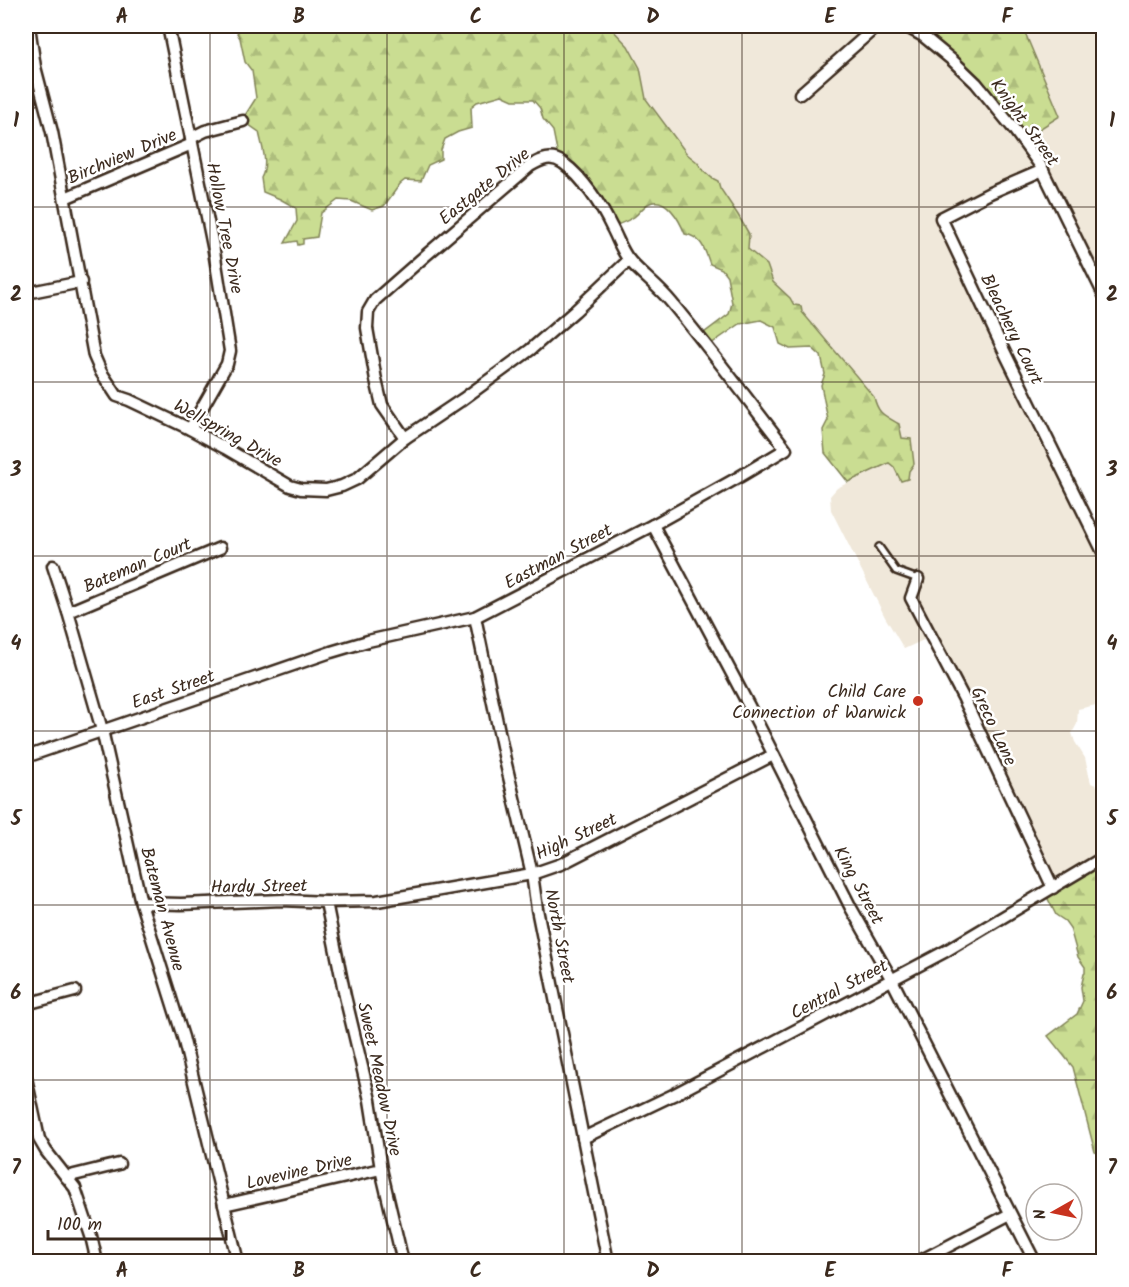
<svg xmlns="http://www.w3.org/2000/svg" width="1129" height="1287" font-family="Kalam,sans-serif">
<defs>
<pattern id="forest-firs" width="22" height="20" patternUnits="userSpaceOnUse" patternTransform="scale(1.5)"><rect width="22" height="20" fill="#cadd92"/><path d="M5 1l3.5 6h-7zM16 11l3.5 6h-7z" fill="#aebe7d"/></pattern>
</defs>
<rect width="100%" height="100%" fill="#fff"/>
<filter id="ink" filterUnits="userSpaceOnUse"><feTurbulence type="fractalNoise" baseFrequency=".0167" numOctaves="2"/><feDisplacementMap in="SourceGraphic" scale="12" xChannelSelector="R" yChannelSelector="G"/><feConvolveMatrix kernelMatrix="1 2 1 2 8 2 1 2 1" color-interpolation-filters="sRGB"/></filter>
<g filter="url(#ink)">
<!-- built -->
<polygon fill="#f0e8da" points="609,26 927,26 922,37 1026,35 1020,26 1100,26 1104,33 1103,295 1043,172 945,218 1103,556 1103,694 1095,700 1096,705 1078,709 1077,724 1072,733 1075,742 1085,758 1091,783 1098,786 1103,804 1103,856 1056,884 930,637 904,649 885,617 831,510 830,496 837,488 889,463 894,467 901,481 902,438 899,424 881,413 876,407 874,397 802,312 801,306 794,305 790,298 773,282 767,265 748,249 738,215 720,188 718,181 712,178 703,170 697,162 687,154 646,98 640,68 628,46"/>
<!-- forest -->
<g fill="url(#forest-firs)" stroke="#828458" stroke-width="1.5">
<path d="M242,26H609L628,46L640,68L646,99L687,154L697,162L703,170L712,178L718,181L720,188L738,215L749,234L748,249L767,265L773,282L790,298L794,305L801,306L802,312L874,397C878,414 884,415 899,424L902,438L911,439L914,464L909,471L908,479L901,481L894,467L889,463L848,482L825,453L823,430L828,420L821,385L825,374L821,356L812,348L790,349L780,344L775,327L761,320L740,324L708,346L700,336L729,314L732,303L727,276L722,269L710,264C705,250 702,237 685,234C680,221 666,194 648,204C643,207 639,213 634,217C628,221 619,224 612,227L559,161L553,131L543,119L540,108L533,100H513L502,95L477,102L471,107L472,128L458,132L445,139L441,150V159L428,165L421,181L405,180L400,184L384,206L372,210L351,201L338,200L321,213L317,237L303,239V244L298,245L297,241L285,243L297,221L296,208L280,199L263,192L261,178C269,164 262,147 259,132L242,120L256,98L252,71L245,62L240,38L237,33Z"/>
<polygon points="927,26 1020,26 1026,35 1060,116 1022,140 978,86 922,36"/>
<polygon points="1103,856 1103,1155 1095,1152 1073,1067 1048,1036 1077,1014 1083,1001 1081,987 1084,974 1085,973 1085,967 1078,957 1070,928 1065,921 1056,915 1045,893"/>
</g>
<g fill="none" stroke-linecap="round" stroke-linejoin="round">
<defs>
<polyline id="service" points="879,547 896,571 918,579"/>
<g id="minor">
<polyline points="29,26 35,67 52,132 94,356 101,372 117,396 129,400 190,429 225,448 290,486 301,489 326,490 342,486 357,479 405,438 463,399 530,350 575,311 629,260"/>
<polyline points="168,26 214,251 230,351 227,364 190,429"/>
<polyline points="905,26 923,36 952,60 976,83 1013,128 1040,165 1104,295"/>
<polyline points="800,94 877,26"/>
<polyline points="191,138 205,131 243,121"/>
<polyline points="1043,170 990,193 941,218 1004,351 1104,554"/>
<polyline points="65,198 192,144"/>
<polyline points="26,293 81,282"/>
<polyline points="653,525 749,706 851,908 892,980 1035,1262"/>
<polyline points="53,566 68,612 102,730 141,903 183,1037 238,1262"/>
<polyline points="918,579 911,598 964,699 1053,888"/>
<polyline points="68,612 220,548"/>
<polyline points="475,617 505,760 532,874 537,909 608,1262"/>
<path d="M26,757L331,652L368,641L475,617L653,525L739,477L786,449C748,400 711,350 671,302C659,287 642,275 629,260C621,250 618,239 612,228C602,207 583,177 563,163C551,155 542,159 530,166L425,256L375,300L368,312L367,328L376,380L382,405L405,438"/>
<polyline points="326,902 345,996 370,1100 381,1169 403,1262"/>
<polyline points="141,903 181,904 282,900 326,902 377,901 532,874 561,864 773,755"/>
<polyline points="26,1004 75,991"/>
<polyline points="26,1078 39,1139 46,1151 75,1188 91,1236 97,1262"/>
<polyline points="583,1138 673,1095 946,951 1104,857"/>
<polyline points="66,1177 119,1164"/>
<polyline points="224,1205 381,1169"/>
<polyline points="918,1262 1010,1214"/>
</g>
</defs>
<!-- service casing -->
<use href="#service" stroke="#3b2a1e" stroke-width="10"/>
<!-- minor casing -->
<use href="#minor" stroke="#3b2a1e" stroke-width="15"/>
<!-- service -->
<use href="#service" stroke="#fff" stroke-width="5"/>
<!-- minor -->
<use href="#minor" stroke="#fff" stroke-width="10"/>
</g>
</g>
<!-- grid -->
<path fill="none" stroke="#3b2a1e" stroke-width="1.5" stroke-opacity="0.55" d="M210,26V1262M387,26V1262M564,26V1262M742,26V1262M919,26V1262M26,207H1104M26,382H1104M26,556H1104M26,731H1104M26,905H1104M26,1080H1104"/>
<!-- markers -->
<circle fill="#c8321e" stroke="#fff" stroke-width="2" cx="918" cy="701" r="6"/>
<g text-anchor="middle" stroke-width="5" stroke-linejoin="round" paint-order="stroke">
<!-- street labels -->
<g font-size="18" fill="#3b2a1e" stroke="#fff">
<text transform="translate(1025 122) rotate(54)" y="6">Knight Street</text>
<text transform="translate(122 156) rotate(-23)" y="6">Birchview Drive</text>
<text transform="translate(484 186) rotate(-39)" y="6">Eastgate Drive</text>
<text transform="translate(225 228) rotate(79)" y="6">Hollow Tree Drive</text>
<text transform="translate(1012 329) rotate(64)" y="6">Bleachery Court</text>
<text transform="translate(228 433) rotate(29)" y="6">Wellspring Drive</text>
<text transform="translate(558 556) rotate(-28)" y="6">Eastman Street</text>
<text transform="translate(137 565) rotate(-23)" y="6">Bateman Court</text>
<text transform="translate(173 689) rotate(-19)" y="6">East Street</text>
<text transform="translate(994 726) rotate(65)" y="6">Greco Lane</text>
<text transform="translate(576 836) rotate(-25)" y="6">High Street</text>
<text transform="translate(859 885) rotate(62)" y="6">King Street</text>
<text transform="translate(259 886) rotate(-1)" y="6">Hardy Street</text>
<text transform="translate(163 909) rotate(75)" y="6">Bateman Avenue</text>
<text transform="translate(560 936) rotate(79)" y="6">North Street</text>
<text transform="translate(839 989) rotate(-28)" y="6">Central Street</text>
<text transform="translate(380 1079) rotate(78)" y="6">Sweet Meadow Drive</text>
<text transform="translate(299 1171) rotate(-13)" y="6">Lovevine Drive</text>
</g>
<!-- poi labels -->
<g font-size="18" fill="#3b2a1e" stroke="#fff" text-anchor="end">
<text x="906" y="697">Child Care<tspan x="906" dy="21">Connection of Warwick</tspan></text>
</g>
</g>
<!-- margin -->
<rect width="1129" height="1287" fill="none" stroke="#fff" stroke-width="66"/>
<!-- north arrow -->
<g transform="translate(1054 1212) rotate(261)"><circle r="28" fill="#ffffff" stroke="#b1aaa5" stroke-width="1.5"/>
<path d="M0-4.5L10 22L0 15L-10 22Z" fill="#c8321e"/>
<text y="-9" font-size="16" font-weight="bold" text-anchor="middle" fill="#3b2a1e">N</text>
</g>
<!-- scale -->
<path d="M48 1230v9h178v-9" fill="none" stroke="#3b2a1e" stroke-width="3"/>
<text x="57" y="1230" font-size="18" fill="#3b2a1e" stroke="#ffffff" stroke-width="4.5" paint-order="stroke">100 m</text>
<rect x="33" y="33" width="1063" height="1221" fill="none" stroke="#3b2a1e" stroke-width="2"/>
<g font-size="20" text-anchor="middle" font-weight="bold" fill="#3b2a1e">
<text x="122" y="23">A</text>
<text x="299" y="23">B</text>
<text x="476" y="23">C</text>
<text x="653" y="23">D</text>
<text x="830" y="23">E</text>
<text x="1007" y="23">F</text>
<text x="16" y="127">1</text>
<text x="1112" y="127">1</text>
<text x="16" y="301">2</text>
<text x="1112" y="301">2</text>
<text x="16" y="476">3</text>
<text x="1112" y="476">3</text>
<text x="16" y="650">4</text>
<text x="1112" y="650">4</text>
<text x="16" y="825">5</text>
<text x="1112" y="825">5</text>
<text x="16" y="999">6</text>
<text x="1112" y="999">6</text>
<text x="16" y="1174">7</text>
<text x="1112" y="1174">7</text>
<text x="122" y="1277">A</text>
<text x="299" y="1277">B</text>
<text x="476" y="1277">C</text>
<text x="653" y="1277">D</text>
<text x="830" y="1277">E</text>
<text x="1007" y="1277">F</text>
</g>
</svg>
